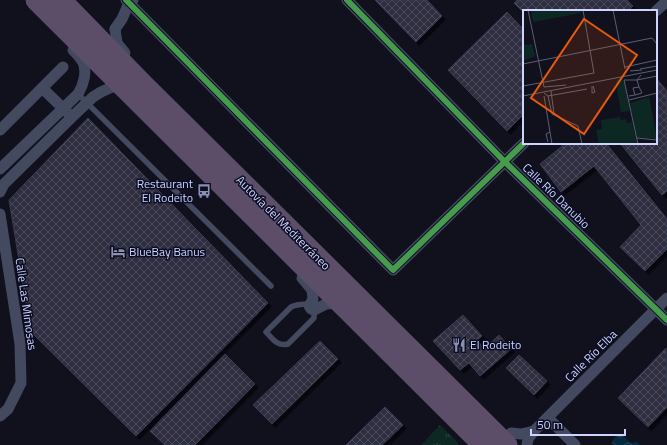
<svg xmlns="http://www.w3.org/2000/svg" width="667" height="445" font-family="'Titillium Web',sans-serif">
<defs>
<pattern id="grass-tufts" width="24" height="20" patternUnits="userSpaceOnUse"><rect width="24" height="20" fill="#0d2822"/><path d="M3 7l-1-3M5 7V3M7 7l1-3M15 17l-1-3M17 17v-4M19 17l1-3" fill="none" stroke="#2f4643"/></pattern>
<pattern id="water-waves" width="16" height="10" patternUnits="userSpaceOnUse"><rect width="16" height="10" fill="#052a3f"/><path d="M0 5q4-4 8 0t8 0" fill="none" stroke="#28485c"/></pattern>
<pattern id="building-cross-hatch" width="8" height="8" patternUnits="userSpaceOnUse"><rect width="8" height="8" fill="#2e2f3f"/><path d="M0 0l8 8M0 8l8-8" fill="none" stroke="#4b4c5c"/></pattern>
<filter id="shadow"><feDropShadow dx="3.5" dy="3.5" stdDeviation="0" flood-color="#0009"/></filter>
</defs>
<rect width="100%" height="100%" fill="#10111d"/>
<!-- grass -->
<polygon fill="url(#grass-tufts)" points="440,425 458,443 458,445 421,445"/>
<!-- water -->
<path fill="url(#water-waves)" d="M618,434H621L630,442L632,443C637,442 636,441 640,445H614L612,443V441Z"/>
<!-- building -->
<g fill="url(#building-cross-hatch)" stroke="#393c51" filter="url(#shadow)">
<polygon points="375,0 427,0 442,16 416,42"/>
<polygon points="517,0 627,0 633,6 628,11 524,11 524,13 514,3"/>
<polygon points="507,12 524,30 524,114 507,131 448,70"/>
<polygon points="656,78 667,91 667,102 656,111"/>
<polygon points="667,102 667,147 640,168 620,143 656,143 656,111"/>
<polygon points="88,118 268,303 136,436 31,332 9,200"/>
<polygon points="566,143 606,143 667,219 667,249 645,271 620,247 641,225 594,166 561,192 540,164"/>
<polygon points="667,147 667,191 662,195 640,168"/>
<polygon points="463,315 482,336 477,340 484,349 499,335 511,349 480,376 469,363 460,370 433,341"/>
<polygon points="320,341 338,359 272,424 253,405"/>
<polygon points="666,348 667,407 648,427 618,398"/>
<polygon points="225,354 255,384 195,445 165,445 150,431"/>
<polygon points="519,355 547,381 534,395 506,368"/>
<polygon points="385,407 403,425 382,445 346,445"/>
</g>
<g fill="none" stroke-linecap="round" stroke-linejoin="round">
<!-- lane -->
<g stroke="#43495e" stroke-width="5.5">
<polyline points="78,94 271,286"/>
<path d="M309,304C303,304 297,304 291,307L266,332C272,338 277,347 288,344L314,318V310"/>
</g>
<!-- street -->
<g stroke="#43495e" stroke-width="11">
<polyline points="126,0 393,270 524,143"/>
<polyline points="347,0 505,162 667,320"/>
<polyline points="656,11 667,1"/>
<polyline points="115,29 117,43 125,53"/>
<polyline points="115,29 122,19 129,3 133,0"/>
<polyline points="42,88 67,112"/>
<polyline points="0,130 63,67"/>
<path d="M0,169L78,94C81,89 83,84 84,79C87,64 82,60 73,50"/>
<polyline points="0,192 4,184 72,117 93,97 101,92 112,87 123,87"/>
<polyline points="0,214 20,344 21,383 8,409 0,416"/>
<polyline points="302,278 312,290 313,299 309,306 311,309 314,310 326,304 340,303"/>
<polyline points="548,418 575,445"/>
<polyline points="511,433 521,434 534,431"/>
<polyline points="527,445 528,439 534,431 667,298"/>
</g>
<!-- highway -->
<g stroke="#5c4d69" stroke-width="21">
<polyline points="36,0 483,445"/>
<polyline points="61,0 143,84 507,445"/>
</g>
<defs>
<g id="cycleway">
<polyline points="126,0 393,270 524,143"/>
<polyline points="347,0 505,162 667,320"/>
</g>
</defs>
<!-- cycleway casing -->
<use href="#cycleway" stroke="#0b0d22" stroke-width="8"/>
<!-- cycleway -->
<use href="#cycleway" stroke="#469c4c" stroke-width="6"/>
</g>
<!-- icons -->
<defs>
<symbol id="bus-bare" viewBox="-9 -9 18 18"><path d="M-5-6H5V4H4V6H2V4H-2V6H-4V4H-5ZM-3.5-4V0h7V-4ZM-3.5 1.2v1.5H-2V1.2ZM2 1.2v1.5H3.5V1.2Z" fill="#8a90b0" stroke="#0b0d22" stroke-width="2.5" paint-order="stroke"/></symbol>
<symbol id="hotel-bare" viewBox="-9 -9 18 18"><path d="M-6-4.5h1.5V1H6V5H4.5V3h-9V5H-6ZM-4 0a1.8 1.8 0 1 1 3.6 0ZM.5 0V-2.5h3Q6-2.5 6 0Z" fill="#8a90b0" stroke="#0b0d22" stroke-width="2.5" paint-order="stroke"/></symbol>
<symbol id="restaurant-bare" viewBox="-9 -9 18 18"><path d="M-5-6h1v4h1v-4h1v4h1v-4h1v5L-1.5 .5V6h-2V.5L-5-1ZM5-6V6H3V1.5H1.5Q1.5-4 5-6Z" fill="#8a90b0" stroke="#0b0d22" stroke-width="2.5" paint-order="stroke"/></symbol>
</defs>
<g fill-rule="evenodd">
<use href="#bus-bare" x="194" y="181" width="20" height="20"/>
<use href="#hotel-bare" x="108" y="242" width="20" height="20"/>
<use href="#restaurant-bare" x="449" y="335" width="20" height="20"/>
</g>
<g text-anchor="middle" stroke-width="3" stroke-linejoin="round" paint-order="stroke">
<!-- poi labels -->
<g font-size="12" fill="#ccd4ff" stroke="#0b0d22" text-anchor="start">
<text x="193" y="188" text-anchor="end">Restaurant<tspan x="193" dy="14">El Rodeito</tspan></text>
<text x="129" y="256">BlueBay Banus</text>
<text x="470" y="349">El Rodeito</text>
</g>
<!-- street labels -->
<g font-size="12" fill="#ccd4ff" stroke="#0b0d22">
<text transform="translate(556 196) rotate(44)" y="4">Calle Río Danubio</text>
<text transform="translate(283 223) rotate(45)" y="4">Autovía del Mediterráneo</text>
<text transform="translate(26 304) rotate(82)" y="4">Calle Las Mimosas</text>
<text transform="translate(591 356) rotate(-45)" y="4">Calle Río Elba</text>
</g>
</g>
<!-- overview -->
<g transform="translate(523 10)">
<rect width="134" height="134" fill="#10111d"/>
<path d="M8,0H58V3L10,12ZM97,69L101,72L107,101L98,102L93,74L94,70ZM126,87L134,129L114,127L107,93ZM97,107L98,110L103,109L104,113L109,112L114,134H76L73,120L79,119L78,110Z" fill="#0d2822"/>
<path d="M9,34L12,46L0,51V35Z" fill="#0d2822"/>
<path fill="none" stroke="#5b5f77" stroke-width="1" d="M5,0L21,77M90,0L102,59M0,54L129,28L134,34M102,57L134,50M117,59L134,56M107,61L119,60M101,70L115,134M101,70H114L118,65M0,76L71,63L60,0M69,76V83L72,82L70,76M21,77L43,75M28,81L31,104M21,83L25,86L29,104L55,116L59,134M112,85L119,83L116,77M0,86L134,60M21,86L29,134M25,86L64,79M106,86L112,85L110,78L116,77L114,70L134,66M106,90L134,83M114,128L134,130M25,132L23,124L27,122"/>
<path fill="#e8590c" fill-opacity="0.15" stroke="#e8590c" stroke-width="2" d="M61,9L114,45L61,124L8,88Z"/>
<rect width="134" height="134" fill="none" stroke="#ccd4ff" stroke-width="2"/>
</g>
<!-- scale -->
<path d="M531 429v6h94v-6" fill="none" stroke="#ccd4ff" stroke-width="2"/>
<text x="537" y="429" font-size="12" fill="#ccd4ff" stroke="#0b0d22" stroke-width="3" paint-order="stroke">50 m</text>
</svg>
